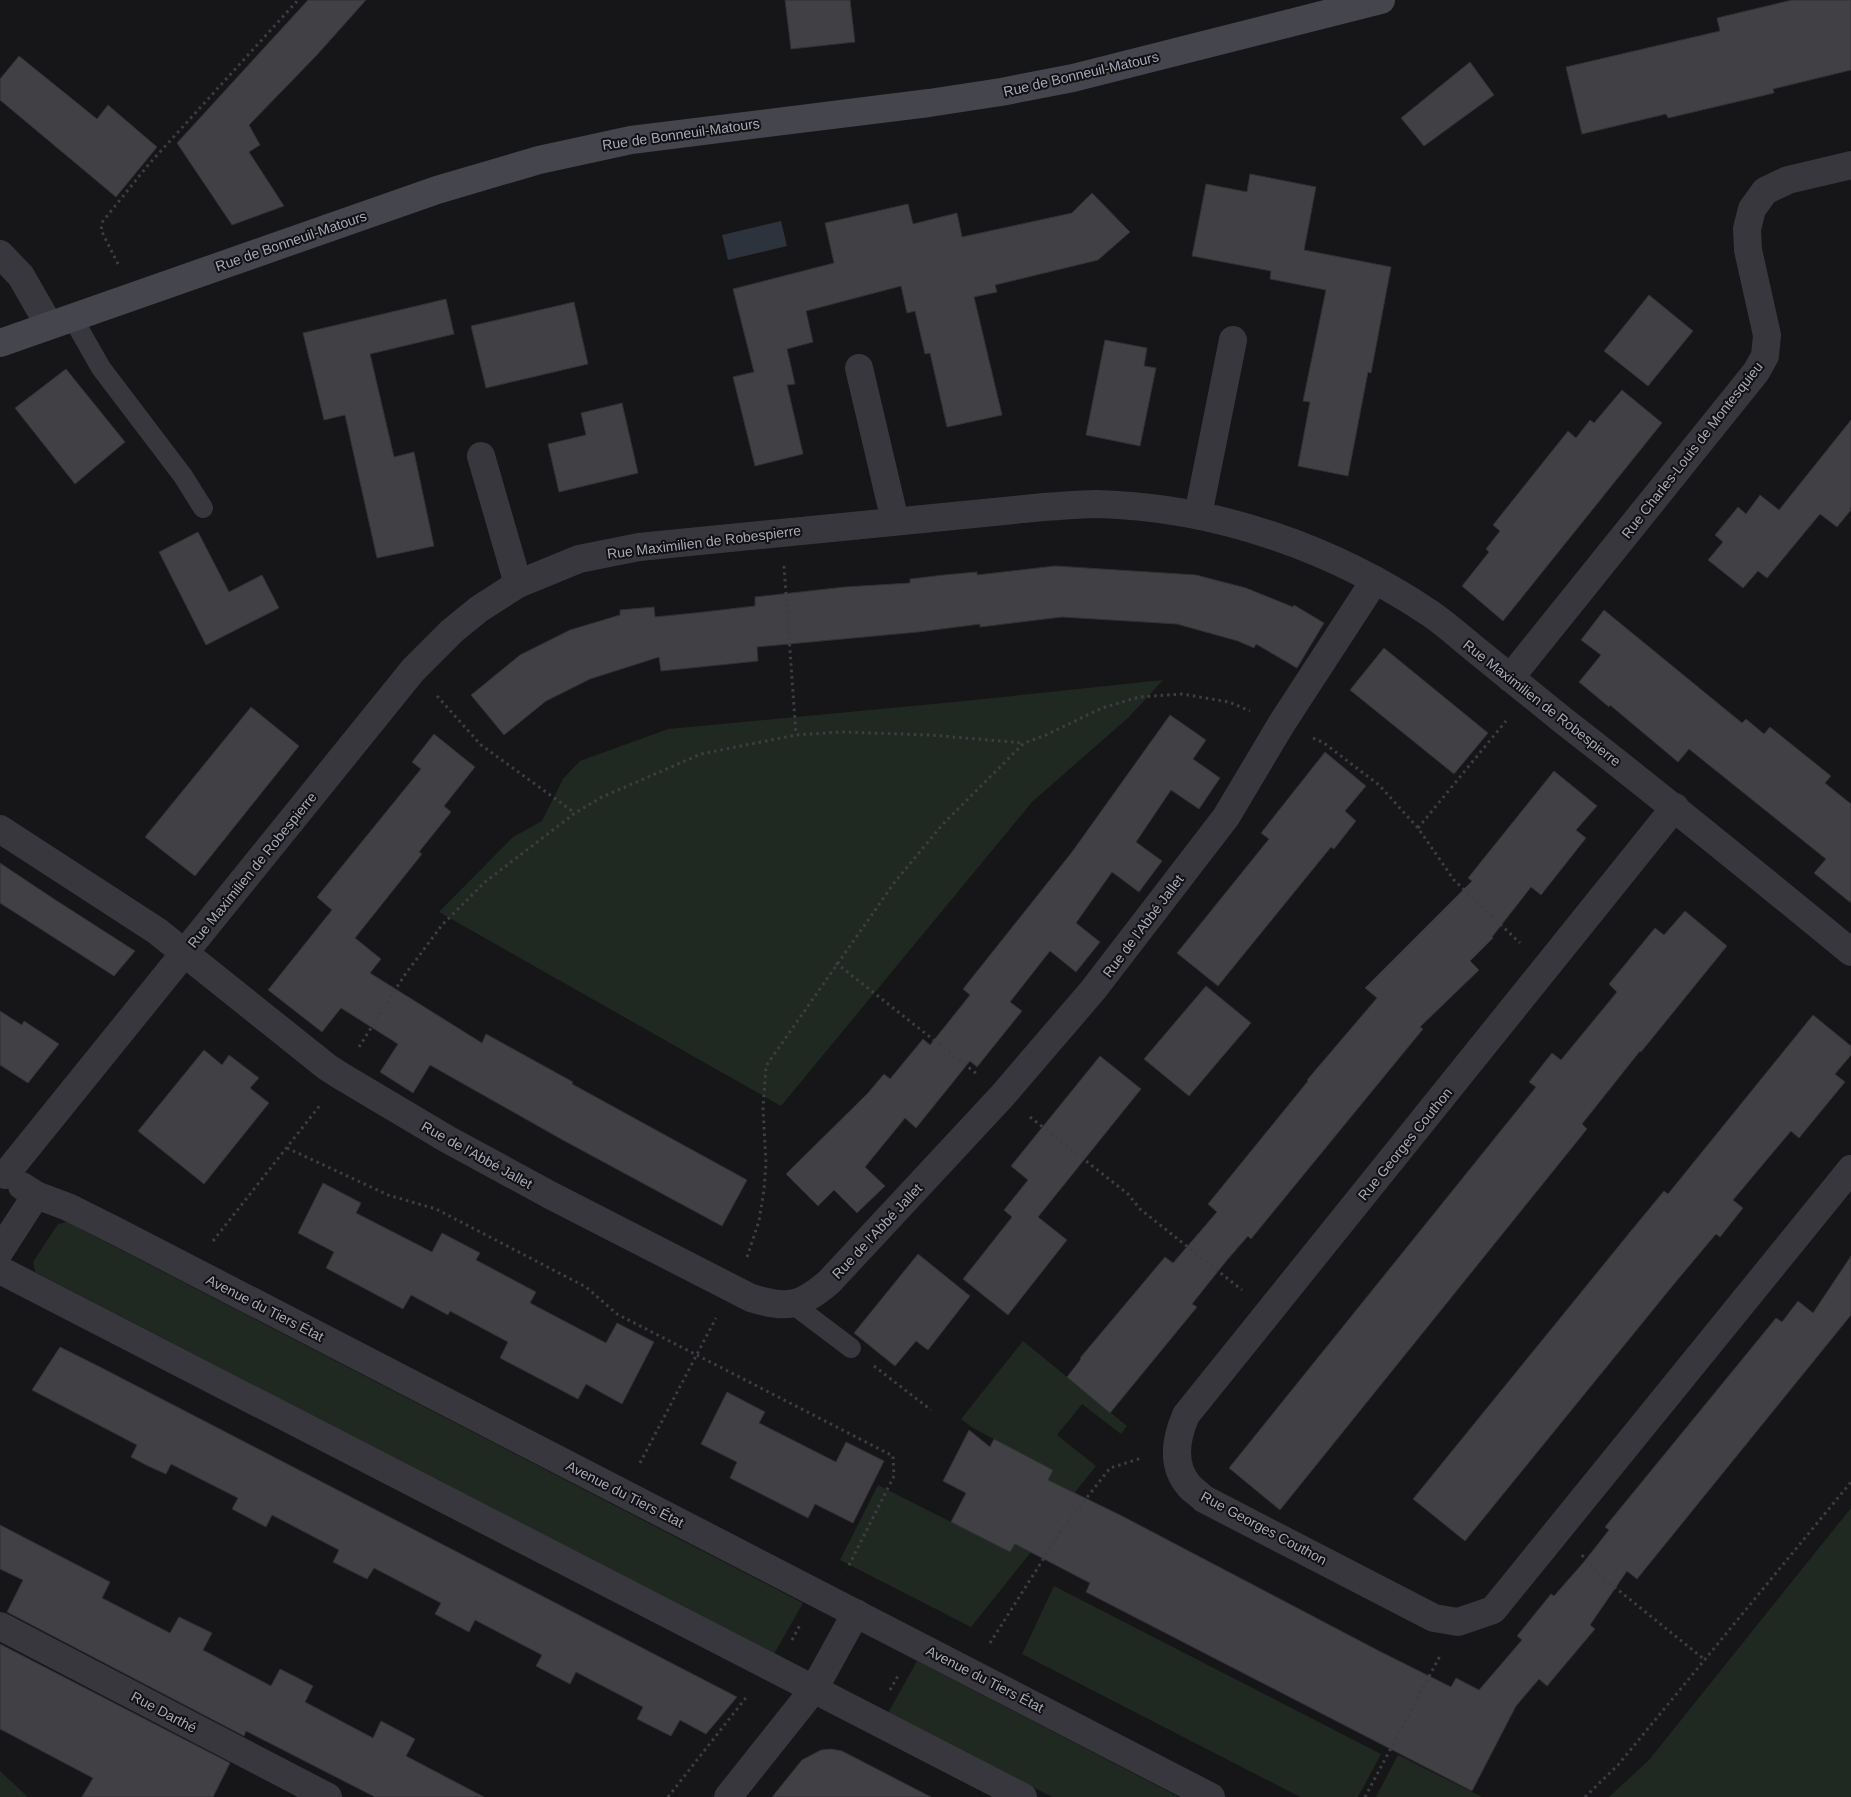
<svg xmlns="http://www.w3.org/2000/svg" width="1851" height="1797" font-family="Helvetica,sans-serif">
<rect width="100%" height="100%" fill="#161618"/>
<!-- green -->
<g fill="#202822">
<polygon points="1163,680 1129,717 1032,802 781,1106 439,912 513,837 542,821 563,779 580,761 668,729 965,701"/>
<polygon points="67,1222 803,1603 774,1654 35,1272 33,1262 58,1224"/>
<polygon points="1023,1341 1127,1426 1121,1434 1082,1404 1057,1435 1096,1466 1059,1512 1037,1501 1053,1470 973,1428 961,1419"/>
<polygon points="878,1485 1010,1552 1027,1521 1047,1532 971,1627 840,1560"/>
<polygon points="1851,1508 1851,1797 1609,1797 1649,1760"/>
<polygon points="1054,1586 1381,1754 1358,1797 1300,1797 1022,1654"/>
<polygon points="917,1661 1179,1797 1052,1797 888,1713"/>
<polygon points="1398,1755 1482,1797 1376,1797"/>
<polygon points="0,1771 28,1797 0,1797"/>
</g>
<!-- water -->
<polygon fill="#2c333d" points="781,221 787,246 728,260 722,235"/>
<!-- building -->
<g fill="#414045" stroke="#313034">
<polygon points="308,0 366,0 316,56 249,125 260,145 249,152 284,206 232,225 177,143"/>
<polygon points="785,0 850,0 855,42 791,49"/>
<polygon points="1792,0 1851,0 1851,70 1773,89 1774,93 1757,97 1668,118 1666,114 1582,134 1566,67 1720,31 1717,18"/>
<polygon points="19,56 97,119 108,105 157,147 116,197 0,100 0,79"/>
<polygon points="1470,62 1494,95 1424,146 1401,118"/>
<polygon points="1250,174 1316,187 1304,250 1391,267 1371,373 1368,372 1348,476 1298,466 1310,402 1303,401 1326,290 1270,279 1271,271 1192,256 1206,184 1247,192"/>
<polygon points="1092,193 1130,232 1098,260 995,285 997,292 974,297 1002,415 947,427 930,353 925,354 915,311 907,313 901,286 806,311 813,342 787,349 795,384 787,385 803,454 755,466 733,377 754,372 733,289 834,263 825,223 908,204 913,224 957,213 962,237 1072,213"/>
<polygon points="1649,295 1693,331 1648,386 1604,351"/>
<polygon points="446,299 454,334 370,354 394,457 414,452 434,546 377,558 345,415 324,420 303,333"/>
<polygon points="574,302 588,364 486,388 471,326"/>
<polygon points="1105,340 1147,348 1144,366 1156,368 1140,446 1086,435"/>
<polygon points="66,369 125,442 75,484 15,408"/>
<polygon points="1622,390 1662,423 1503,621 1462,586 1489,552 1486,549 1500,531 1493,525 1568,431 1576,438 1590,420 1594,423"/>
<polygon points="622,403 638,473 559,492 548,444 586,435 581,413"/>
<polygon points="1851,420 1851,510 1837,527 1820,514 1767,578 1758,571 1743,588 1708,560 1723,542 1715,535 1738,507 1746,514 1760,495 1779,510"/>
<polygon points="198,532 229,592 262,575 279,608 206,645 159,552"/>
<polygon points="1055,566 1196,575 1246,588 1293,607 1294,605 1324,623 1297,668 1256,644 1254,648 1238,641 1177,624 1062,617 980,627 980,624 918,632 757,647 758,661 661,671 659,657 590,679 546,701 504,735 471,695 520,655 570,630 620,615 620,610 654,607 655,617 704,612 755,606 755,597 845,587 910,583 910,579 944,575 977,572 977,575"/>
<polygon points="1604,610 1742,723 1746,719 1764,734 1770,727 1831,776 1825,783 1851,804 1851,903 1814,873 1826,859 1689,749 1678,762 1610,705 1609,707 1579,682 1601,655 1581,640"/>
<polygon points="1384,648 1488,733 1454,774 1350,690"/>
<polygon points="251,707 299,746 195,876 145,837"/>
<polygon points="1170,715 1206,740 1193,759 1220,778 1199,809 1171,790 1136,842 1162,861 1139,892 1112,872 1076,923 1100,942 1076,972 1050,951 1010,1002 1022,1011 977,1067 970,1061 916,1128 905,1118 865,1167 885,1186 857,1213 834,1190 818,1206 786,1174 868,1093 884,1074 890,1079 923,1039 930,1045 970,995 963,989 1072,852"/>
<polygon points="434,734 475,767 444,806 451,812 419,852 422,854 355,938 381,959 370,973 482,1043 486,1034 573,1082 572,1084 747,1180 722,1226 561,1139 430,1065 413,1093 380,1072 398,1044 341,1008 322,1032 268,990 332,910 317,897 421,769 412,762"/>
<polygon points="1325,752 1366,786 1345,811 1356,821 1334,849 1331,847 1218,986 1177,953 1269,839 1261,833"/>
<polygon points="1554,771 1597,806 1576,830 1586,838 1541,895 1531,887 1492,937 1493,938 1470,961 1479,970 1420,1027 1423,1029 1251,1239 1248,1236 1227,1260 1192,1304 1197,1307 1110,1413 1067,1377 1081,1359 1080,1358 1165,1257 1173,1263 1217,1212 1208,1204 1308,1081 1307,1080 1377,998 1365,988 1472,881 1468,878"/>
<polygon points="0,863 54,899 135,951 114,976 0,903"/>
<polygon points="1685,911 1727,946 1641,1052 1640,1051 1582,1124 1587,1129 1280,1510 1229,1468 1536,1087 1529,1082 1552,1053 1561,1060 1617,992 1609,984 1655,928 1664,935"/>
<polygon points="1206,986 1251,1023 1189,1096 1144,1059"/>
<polygon points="0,1011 22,1025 24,1021 59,1044 28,1083 0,1065"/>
<polygon points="1813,1015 1851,1046 1851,1055 1835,1074 1845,1082 1799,1138 1791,1131 1733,1200 1743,1208 1720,1237 1716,1234 1674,1284 1465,1541 1413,1499 1635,1226 1664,1191 1668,1194"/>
<polygon points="204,1050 222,1065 229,1055 259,1078 250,1088 269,1103 204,1184 138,1131"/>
<polygon points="1100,1056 1141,1089 1038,1217 1067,1240 1008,1315 963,1279 1012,1217 1004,1210 1028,1180 1011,1166"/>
<polygon points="323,1183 361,1203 356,1213 432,1252 442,1233 480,1253 476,1260 536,1292 530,1303 606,1343 617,1323 654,1342 622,1404 586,1384 578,1399 500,1358 508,1342 450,1311 448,1315 411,1295 403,1309 326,1268 334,1252 298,1233"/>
<polygon points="918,1254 970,1296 928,1350 916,1341 895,1366 854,1333"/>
<polygon points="1851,1256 1851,1315 1637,1579 1627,1571 1590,1625 1595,1629 1547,1686 1539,1679 1516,1706 1472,1791 1086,1592 1090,1583 1015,1544 1010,1552 951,1522 966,1493 943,1481 969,1430 990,1447 994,1439 1053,1470 1048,1480 1122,1516 1381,1652 1451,1687 1456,1678 1479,1690 1522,1640 1517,1636 1551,1594 1554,1596 1583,1563 1609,1530 1605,1527 1776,1318 1782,1322 1798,1301 1813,1313"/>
<polygon points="60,1347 100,1367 737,1697 706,1734 680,1720 671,1736 637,1719 643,1707 576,1672 570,1684 536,1666 542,1655 475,1620 469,1632 435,1614 441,1603 374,1568 367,1579 333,1562 339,1550 272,1515 266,1527 232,1509 238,1498 171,1464 166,1474 148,1466 131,1457 137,1445 32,1390"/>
<polygon points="727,1392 765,1412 759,1423 836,1462 846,1442 884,1461 853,1523 815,1504 808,1518 730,1478 737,1462 701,1444"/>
<polygon points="0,1525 110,1582 102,1598 170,1633 179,1617 212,1633 203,1650 271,1686 280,1669 296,1677 313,1686 305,1702 373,1738 381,1721 415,1739 406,1756 484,1797 375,1797 246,1731 244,1736 7,1612 23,1580 0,1569"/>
<polygon points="0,1644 230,1763 213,1797 82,1797 93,1778 0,1729"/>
<polygon points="831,1749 842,1751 931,1797 772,1797 802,1760 821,1750"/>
</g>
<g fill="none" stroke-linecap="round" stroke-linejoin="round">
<!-- path -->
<g stroke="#3d3e44" stroke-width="3" stroke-dasharray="2.5 4" stroke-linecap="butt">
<polyline points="118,264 101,230 103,221 149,164 298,0"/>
<polyline points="784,566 796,735"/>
<polyline points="437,696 481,745 575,813"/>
<polyline points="1313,738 1324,743 1379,785 1418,828 1454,880 1520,943"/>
<polyline points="1418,828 1506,721"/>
<polyline points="836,963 977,1074"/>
<polyline points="359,1047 404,976 442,925 485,882 575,813 602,797 701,754 796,735 841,732 930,735 1024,743"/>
<polyline points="1030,1117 1128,1194 1140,1209 1242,1290"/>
<polyline points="287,1148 388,1195 436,1209 586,1287 617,1314 893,1456 894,1476 847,1569"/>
<polyline points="213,1241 321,1104"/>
<polyline points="747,1257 759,1221 764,1190 766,1163 763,1109 766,1066 894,883 942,825 1024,743 1046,735 1102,708 1139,697 1182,694 1229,702 1250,711"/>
<polyline points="874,1366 931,1410"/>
<polyline points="640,1463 716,1318"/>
<polyline points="1582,1555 1596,1572 1705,1660"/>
<polyline points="792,1640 801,1623"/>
<polyline points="990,1643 1063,1528 1110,1468 1142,1458"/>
<polyline points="890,1690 899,1674"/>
<polyline points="668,1797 748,1695"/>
<polyline points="1365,1797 1441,1654"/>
<polyline points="1585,1797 1618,1765 1851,1482"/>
</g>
<!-- lane -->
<g stroke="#37373d" stroke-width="20">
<polyline points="72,317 101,368 183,476 203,508"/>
<polyline points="794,1305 851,1348"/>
</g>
<!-- street -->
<g stroke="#37373d" stroke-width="28">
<polyline points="0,254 21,276 49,325"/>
<polyline points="859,368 895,521"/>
<polyline points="481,456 518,584"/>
<polyline points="1198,515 1233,340"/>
<polyline points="1510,678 1756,372 1765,356 1767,335 1748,250 1747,229 1752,209 1765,191 1788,180 1851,165"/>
<path d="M1675,807L1186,1415C1176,1438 1171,1465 1189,1486C1193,1490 1199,1494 1204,1499L1434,1618L1458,1622L1493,1610L1851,1169"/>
<path d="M0,829L157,931L327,1067L341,1076L447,1139L550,1195L751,1298C787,1309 800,1307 829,1282L1003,1095L1093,990L1226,817L1282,723L1375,580"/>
<path d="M5,1175L413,670L452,631L479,609L518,584L579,559L639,547L1044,507C1062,506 1079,504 1097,504C1216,507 1333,548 1431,614C1447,625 1461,638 1476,650C1506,674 1535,698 1565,722C1662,797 1756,874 1851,952"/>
<polyline points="36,1195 68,1207 114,1230 1211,1797"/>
<polyline points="0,1251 36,1195 22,1186"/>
<polyline points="0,1270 1023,1797"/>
<polyline points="0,1626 328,1797"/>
<polyline points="728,1797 814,1689 856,1613"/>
</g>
<!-- secondary -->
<polyline stroke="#45464d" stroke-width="28" points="0,343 437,190 539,160 631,140 929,103 1001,92 1073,78 1381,0"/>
</g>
<g text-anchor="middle" stroke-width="4" stroke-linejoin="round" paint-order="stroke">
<!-- street labels -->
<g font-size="14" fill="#a8aab9" stroke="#111113">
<text transform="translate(1081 74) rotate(-13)" y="5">Rue de Bonneuil-Matours</text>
<text transform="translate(681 134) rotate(-8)" y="5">Rue de Bonneuil-Matours</text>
<text transform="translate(291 241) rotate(-19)" y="5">Rue de Bonneuil-Matours</text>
<text transform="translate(1692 450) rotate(-52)" y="5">Rue Charles-Louis de Montesquieu</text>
<text transform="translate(704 542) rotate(-7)" y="5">Rue Maximilien de Robespierre</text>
<text transform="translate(1542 703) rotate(38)" y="5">Rue Maximilien de Robespierre</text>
<text transform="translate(252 870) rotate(-51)" y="5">Rue Maximilien de Robespierre</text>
<text transform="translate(1143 926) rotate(-53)" y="5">Rue de l'Abbé Jallet</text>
<text transform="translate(1405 1144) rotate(-51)" y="5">Rue Georges Couthon</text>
<text transform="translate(477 1155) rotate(29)" y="5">Rue de l'Abbé Jallet</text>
<text transform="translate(877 1231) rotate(-47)" y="5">Rue de l'Abbé Jallet</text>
<text transform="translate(265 1308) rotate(27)" y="5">Avenue du Tiers État</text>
<text transform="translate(625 1494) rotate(27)" y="5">Avenue du Tiers État</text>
<text transform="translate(1264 1528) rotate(28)" y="5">Rue Georges Couthon</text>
<text transform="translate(985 1679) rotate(27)" y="5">Avenue du Tiers État</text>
<text transform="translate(164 1712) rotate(28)" y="5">Rue Darthé</text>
</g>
</g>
</svg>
